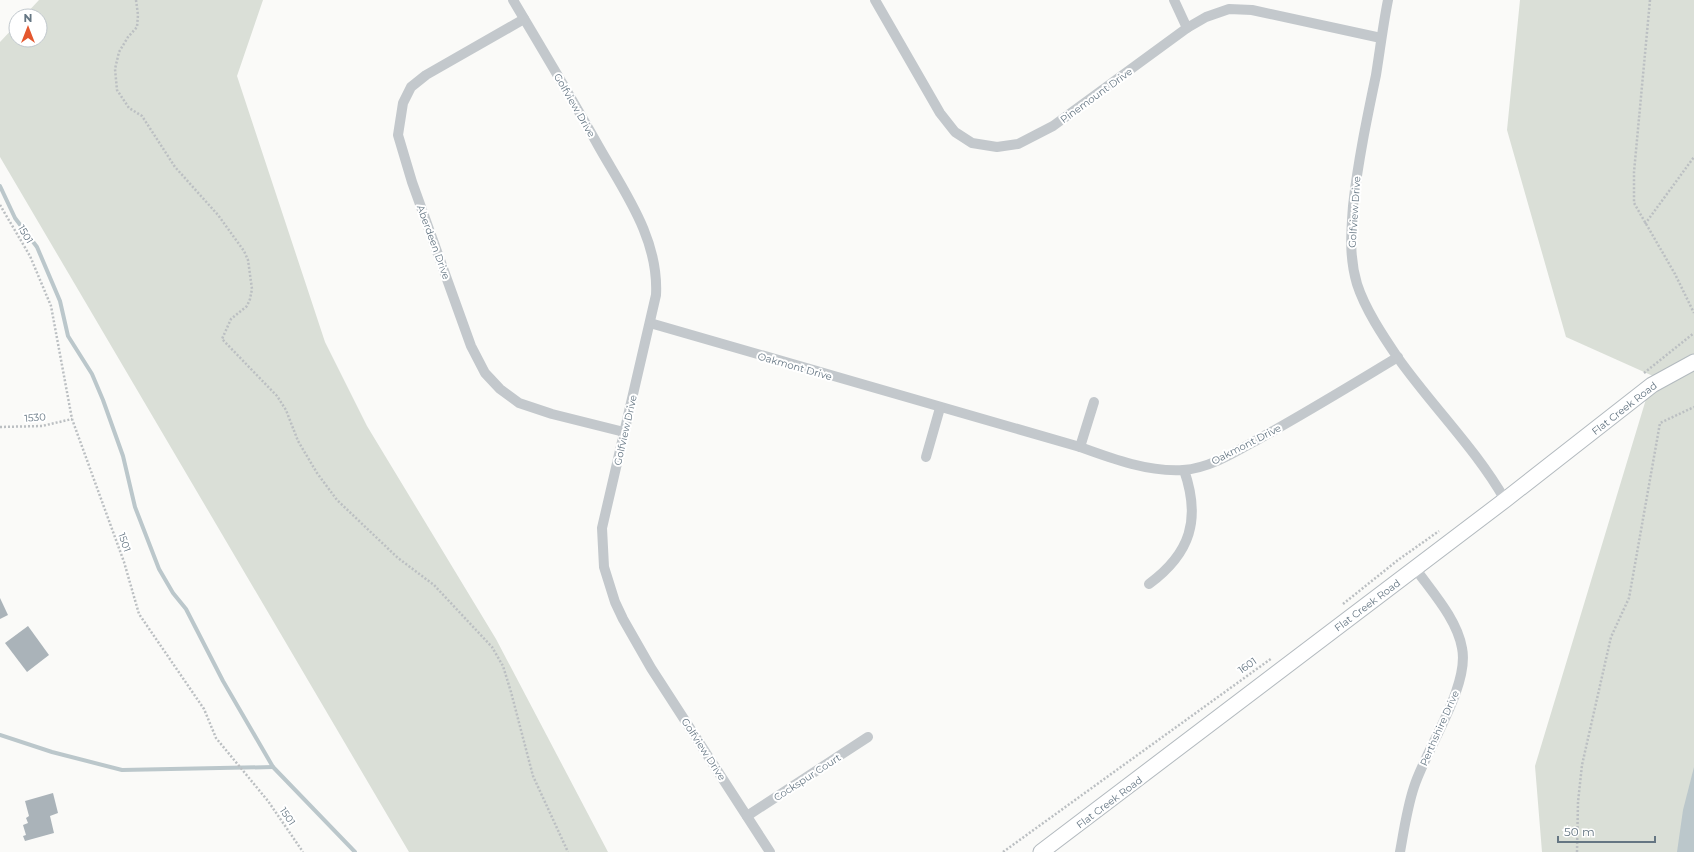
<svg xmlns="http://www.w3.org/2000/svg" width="1694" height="852" font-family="Montserrat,sans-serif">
<rect width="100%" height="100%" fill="#fafaf8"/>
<!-- green -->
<g fill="#dadfd7">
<polygon points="39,0 263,0 237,76 325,342 367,426 496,639 608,852 409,852 0,157 0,42 16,25 16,40 40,40 40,16 24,16"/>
<polygon points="1520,0 1694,0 1694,852 1542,852 1535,766 1653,376 1566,337 1507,130"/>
</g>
<!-- water -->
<polygon fill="#bbc7cb" points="1694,767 1694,852 1677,852 1683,810"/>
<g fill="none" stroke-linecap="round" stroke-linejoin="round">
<!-- stream -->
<g stroke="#bbc7cb" stroke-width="4">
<polyline points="0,186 15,218 37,247 60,301 68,336 92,374 103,400 123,456 135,507 159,569 173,593 186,609 223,681 273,767 355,852"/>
<polyline points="0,735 52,752 122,770 273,767"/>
</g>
</g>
<!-- building -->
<g fill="#aab3b9">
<polygon points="0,598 8,615 0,619"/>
<polygon points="28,626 49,655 27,672 5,643"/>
<polygon points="53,793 58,813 50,816 54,833 25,841 23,836 26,835 23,825 28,823 26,818 29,816 25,801"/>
</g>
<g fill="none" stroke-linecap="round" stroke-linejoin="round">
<defs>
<polyline id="secondary" points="1041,852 1505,500 1652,385 1694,362"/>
</defs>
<!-- secondary casing -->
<use href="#secondary" stroke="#b3babf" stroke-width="17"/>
<!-- path -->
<g stroke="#bbbfc2" stroke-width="2.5" stroke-dasharray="2 2" stroke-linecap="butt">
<polyline points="136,0 138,15 137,27 128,37 119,52 115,69 117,90 129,108 142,116 175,167 218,215 244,251 248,260 252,289 250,299 247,306 231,319 222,339 277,396 286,410 298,441 317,473 337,500 398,558 434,585 492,647 503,666 511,692 533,776 568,852"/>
<polyline points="1650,0 1634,172 1634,203 1675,274 1694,313"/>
<polyline points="0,205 30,256 51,306 72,419 124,562 139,614 204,709 216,738 268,801 303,852"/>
<polyline points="1645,224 1694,157"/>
<polyline points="1644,373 1694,333"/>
<polyline points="0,427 42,426 72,419"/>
<polyline points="1343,604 1398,560 1439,531"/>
<polyline points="1003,852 1272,658"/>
<polyline points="1577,852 1578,802 1582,765 1611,637 1629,598 1660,423 1694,407"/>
</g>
<!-- street -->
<g stroke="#c3c8cc" stroke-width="10">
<path d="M513,0C542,49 571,97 599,147C625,193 659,239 656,295L602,528L604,567L615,602L623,619L651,668L770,852"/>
<polyline points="875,0 940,113 955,132 972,143 997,147 1018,144 1053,126 1187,28 1206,17 1229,9 1252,10 1381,38"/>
<polyline points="1174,0 1187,28"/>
<path d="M1388,0C1383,25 1380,50 1376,75C1367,118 1358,161 1353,206C1351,233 1349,257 1357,284C1365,309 1383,336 1398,358C1432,406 1476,449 1505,500"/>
<polyline points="524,19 426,75 411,87 403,103 398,135 412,182 471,346 485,373 500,389 519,403 552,414 624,432"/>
<path d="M650,323L1080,447C1113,459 1148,472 1183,470C1212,468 1240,449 1264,436C1309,411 1353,384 1398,357"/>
<polyline points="1080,447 1094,402"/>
<polyline points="926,457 940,408"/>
<path d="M1149,584C1191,553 1201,519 1184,470"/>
<polyline points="747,816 868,737"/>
<path d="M1400,852C1404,830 1407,808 1414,787C1426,749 1470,686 1462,648C1457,619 1432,592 1415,568"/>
</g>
<!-- secondary -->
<use href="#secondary" stroke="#fff" stroke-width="15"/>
</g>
<g text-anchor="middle" stroke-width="4" stroke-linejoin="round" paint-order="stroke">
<!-- street labels -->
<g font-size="10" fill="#657683" stroke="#fff">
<text transform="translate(1096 95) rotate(-36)" y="4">Pinemount Drive</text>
<text transform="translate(575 105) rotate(60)" y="4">Golfview Drive</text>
<text transform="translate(1354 212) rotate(-86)" y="4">Golfview Drive</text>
<text transform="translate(26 234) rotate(59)" y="4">1501</text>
<text transform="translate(434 242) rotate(70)" y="4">Aberdeen Drive</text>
<text transform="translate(795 366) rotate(16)" y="4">Oakmont Drive</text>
<text transform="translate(1624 408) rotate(-38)" y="4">Flat Creek Road</text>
<text transform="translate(35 417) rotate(-5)" y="4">1530</text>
<text transform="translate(625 430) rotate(-77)" y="4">Golfview Drive</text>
<text transform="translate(1246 444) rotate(-27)" y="4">Oakmont Drive</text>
<text transform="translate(125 542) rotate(70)" y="4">1501</text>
<text transform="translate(1367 605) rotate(-37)" y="4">Flat Creek Road</text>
<text transform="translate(1247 665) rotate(-35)" y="4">1601</text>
<text transform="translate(1439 728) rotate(-66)" y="4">Perthshire Drive</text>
<text transform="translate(704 749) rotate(57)" y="4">Golfview Drive</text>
<text transform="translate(807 777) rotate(-33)" y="4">Cockspur Court</text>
<text transform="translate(1109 802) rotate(-37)" y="4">Flat Creek Road</text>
<text transform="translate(288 816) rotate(56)" y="4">1501</text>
</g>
</g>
<!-- north arrow -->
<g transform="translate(28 28)"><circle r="19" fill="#ffffff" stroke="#c1c8cd"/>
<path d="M0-3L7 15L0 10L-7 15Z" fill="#e4572e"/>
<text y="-6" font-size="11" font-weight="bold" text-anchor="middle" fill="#657683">N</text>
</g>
<!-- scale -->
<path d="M1558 836v6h97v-6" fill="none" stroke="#657683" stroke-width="2"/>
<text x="1564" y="836" font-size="12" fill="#657683" stroke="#ffffff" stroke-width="3" paint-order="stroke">50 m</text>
</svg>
